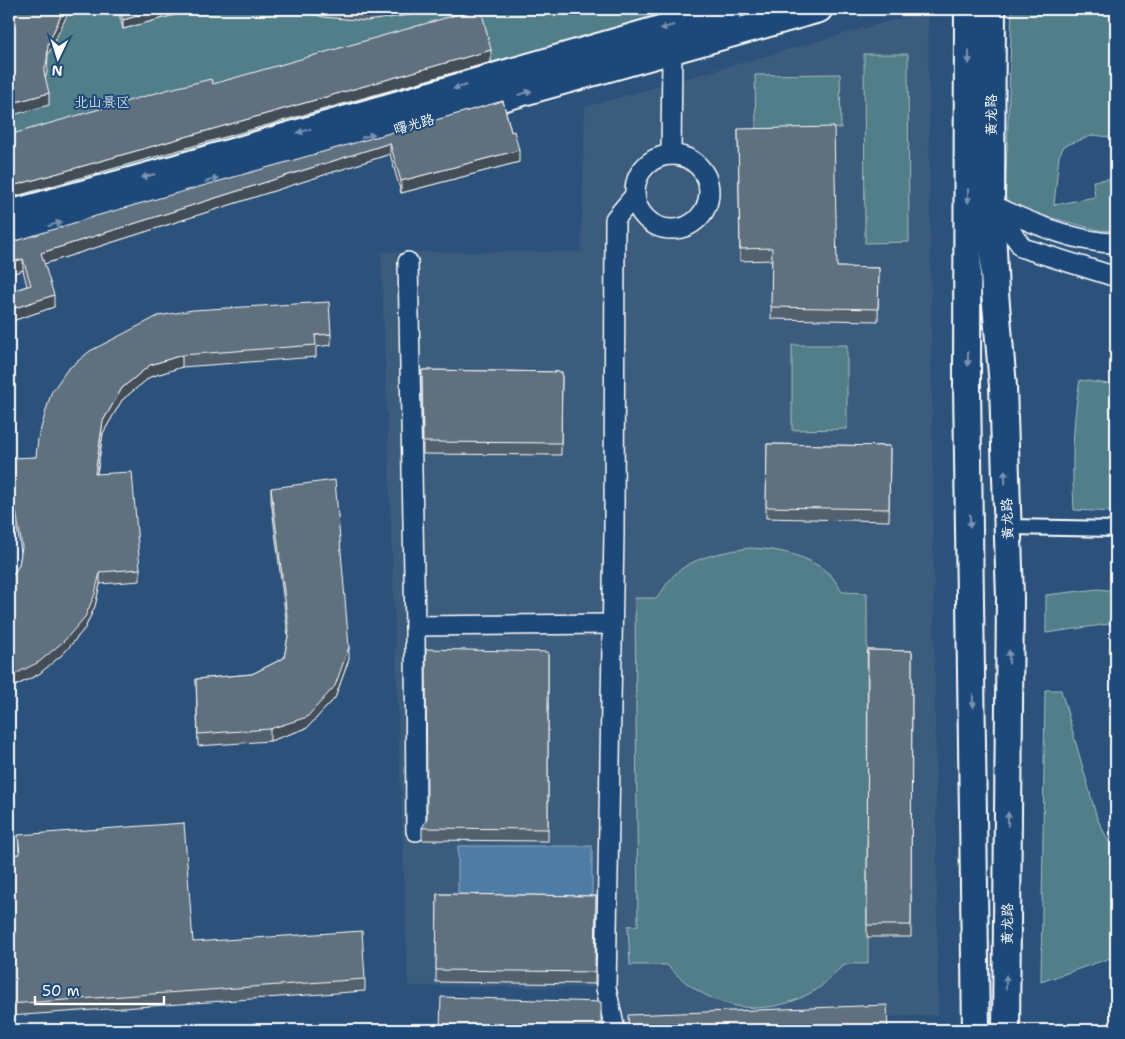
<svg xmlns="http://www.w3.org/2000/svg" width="1125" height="1039" font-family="'Shantell Sans','LXGW WenKai TC',sans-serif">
<rect width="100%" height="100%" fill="#2c527b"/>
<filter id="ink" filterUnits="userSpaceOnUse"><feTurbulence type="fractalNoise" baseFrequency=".02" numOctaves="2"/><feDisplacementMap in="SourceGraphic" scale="10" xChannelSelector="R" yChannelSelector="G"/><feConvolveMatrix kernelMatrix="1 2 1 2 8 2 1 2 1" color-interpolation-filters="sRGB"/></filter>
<g filter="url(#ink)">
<!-- built -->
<polygon fill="#3b5b7c" points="928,10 938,1015 616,1027 606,988 408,986 381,252 581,252 585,107"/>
<!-- green -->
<g fill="#517e88" stroke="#a8bec4">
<polygon points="9,9 759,9 9,226"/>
<polygon points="1012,9 1116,9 1116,138 1094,135 1064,146 1059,156 1054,205 1095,197 1093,181 1116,178 1116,231 1099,230 1005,206"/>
<polygon points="864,54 908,54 909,242 865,243"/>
<polygon points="840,74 841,128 756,129 755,75"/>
<polygon points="792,345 847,345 847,429 792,430"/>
<path d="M1080,380L1116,385V512L1074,510C1072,466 1072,424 1080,380Z"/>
<path d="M749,548C776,549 806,554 828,573C834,577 838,586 842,592L867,593L868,964C862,964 851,963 845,965C834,971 826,984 816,990C762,1022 708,1009 667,965H630L628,926L638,925L635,598H657C663,590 669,580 676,573C696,556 724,552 749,548Z"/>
<polygon points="1098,589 1116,591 1116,623 1046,633 1046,595"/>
<polygon points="1045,690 1061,690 1097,818 1116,856 1116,956 1041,982"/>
</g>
<!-- water -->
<rect fill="#507ba5" stroke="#96b0c9" x="458" y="846" width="134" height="60"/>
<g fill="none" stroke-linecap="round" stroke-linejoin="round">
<defs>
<polyline id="pedestrian" points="1007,527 1116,529"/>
<g id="minor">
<polyline points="671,155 672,52"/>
<circle cx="672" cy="192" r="37"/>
<polyline points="991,205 1023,248 1116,277"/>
<path d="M994,206C1029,222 1077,243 1116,243"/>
<polyline points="408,262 415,626 416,831"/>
<polyline points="415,626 611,624"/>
<polyline points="615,1030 606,988 614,532 615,219 635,195"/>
</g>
<g id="secondary">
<polyline points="968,9 967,386 976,1030"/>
<polyline points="992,9 991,205 995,293 1003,386 1010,598 1006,1030"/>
<polyline points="9,214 159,173 730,9"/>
<polyline points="9,239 92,213 819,9"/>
</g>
</defs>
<!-- pedestrian casing -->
<use href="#pedestrian" stroke="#fff" stroke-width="18"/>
<!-- minor casing -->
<use href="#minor" stroke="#fff" stroke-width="22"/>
<!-- secondary casing -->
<use href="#secondary" stroke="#fff" stroke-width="30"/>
<!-- pedestrian -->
<use href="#pedestrian" stroke="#1f4a7a" stroke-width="14"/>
<!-- minor -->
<use href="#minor" stroke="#1f4a7a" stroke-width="19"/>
<!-- secondary -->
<use href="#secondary" stroke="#1f4a7a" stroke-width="26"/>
</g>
<!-- wall -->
<g fill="#52606d" stroke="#fff">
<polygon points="118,9 196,9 123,29"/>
<polygon points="299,9 438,9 438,11 367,21 323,17"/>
<polygon points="503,101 519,162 401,193 390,154 44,264 54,307 9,322 9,292 27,286 23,270 9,275 9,242 13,242"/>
<polygon points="738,129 837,267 879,268 878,321 771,319 772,260 740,261"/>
<polygon points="331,334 331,345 316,347 316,357 182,367 150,377 122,400 103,433 97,474 140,569 140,581 100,584 95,606 85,628 64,653 39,674 9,689 9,581 19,565 21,553 16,522 9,508 9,460 36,457 90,351"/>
<polygon points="422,370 562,372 561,455 423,454"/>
<polygon points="767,444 890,446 889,521 766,518"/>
<polygon points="271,488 349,659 335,698 307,728 270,741 198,746 196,679 252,674 284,658 288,636 271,500"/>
<polygon points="868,650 912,651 911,937 867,937"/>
<polygon points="548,652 548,841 422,840 422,828"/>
<polygon points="18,835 193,942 365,979 365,991 9,1016 9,855 19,854"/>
<polygon points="437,894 596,896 595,984 436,982"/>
</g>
<!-- shaded-wall -->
<g fill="#424e59" stroke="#fff">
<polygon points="64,9 70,9 48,55 47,72 44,84 44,72 48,44"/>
<polygon points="163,9 196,9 123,29 123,20"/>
<polygon points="491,50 491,62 9,198 9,187"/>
<polygon points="49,93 49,105 9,116 9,104"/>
<polygon points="390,143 390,154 41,265 41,253"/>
<polygon points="519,150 519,162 401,193 401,181"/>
<polygon points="23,259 23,270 9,275 9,263"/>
<polygon points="54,295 54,307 9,322 9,310"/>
<polygon points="182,355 182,367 150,377 122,400 103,433 95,486 95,474 103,421 122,388 150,365"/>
<polygon points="100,572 100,584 95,606 85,628 64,653 39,674 9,689 9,677"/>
<polygon points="349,647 349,659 335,698 307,728 270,741 270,729"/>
</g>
<!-- building -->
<g fill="#5f707f" stroke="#fff">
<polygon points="9,9 64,9 48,44 47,60 44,72 49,93 9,104"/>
<polygon points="120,9 163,9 123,20"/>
<polygon points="330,9 391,9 367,12"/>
<polygon points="477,9 481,9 491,50 9,187 9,135 170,89 211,79 213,84"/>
<polygon points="503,101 511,132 514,131 519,150 401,181 390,143 41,253 54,295 9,310 9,292 31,285 23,259 9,263 9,242 13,242 96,216"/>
<polygon points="834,127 837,267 879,268 878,309 771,307 772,248 740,249 738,129"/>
<polygon points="329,302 331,334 315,335 316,345 182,355 150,365 122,388 103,421 95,474 132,472 140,569 100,572 95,594 85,617 64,641 39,662 9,677 9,606 10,606 9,605 9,581 19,565 22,547 16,510 9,496 9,460 11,458 36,457 38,439 51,393 67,370 90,351 158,316 193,310"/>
<polygon points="422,370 562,372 561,443 423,442"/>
<polygon points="767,444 890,446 889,509 766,507"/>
<polygon points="335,480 349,647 335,686 307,717 270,729 198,734 196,679 252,674 284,658 289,631 271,488"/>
<polygon points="426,649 548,652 548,829 422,828 427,819"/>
<polygon points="868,650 912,651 911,925 867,925"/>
<polygon points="184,823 193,942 362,931 365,979 9,1004 9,855 20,854 18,835"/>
<polygon points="437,894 596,896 595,972 436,970"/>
<polygon points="441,997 601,1002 601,1030 440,1030"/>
<polygon points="887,1005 888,1030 629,1030 628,1015"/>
</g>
<!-- one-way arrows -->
<defs><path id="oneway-solid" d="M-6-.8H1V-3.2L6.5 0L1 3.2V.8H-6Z" transform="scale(1.25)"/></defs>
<g fill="#7992af">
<use href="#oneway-solid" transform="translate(667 27) rotate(164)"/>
<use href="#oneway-solid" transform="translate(969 57) rotate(90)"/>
<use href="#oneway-solid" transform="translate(460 87) rotate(164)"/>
<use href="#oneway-solid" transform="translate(525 93) rotate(-16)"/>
<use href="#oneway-solid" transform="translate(304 131) rotate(164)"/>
<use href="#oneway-solid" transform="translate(368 136) rotate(-16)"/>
<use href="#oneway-solid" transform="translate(148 176) rotate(165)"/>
<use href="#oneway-solid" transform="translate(212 180) rotate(-16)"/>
<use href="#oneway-solid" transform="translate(968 196) rotate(90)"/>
<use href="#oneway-solid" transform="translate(55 224) rotate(-17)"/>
<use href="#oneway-solid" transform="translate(968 359) rotate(90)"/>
<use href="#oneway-solid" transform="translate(1005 477) rotate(-92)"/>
<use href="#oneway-solid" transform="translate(970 521) rotate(89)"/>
<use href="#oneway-solid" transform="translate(1009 657) rotate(-90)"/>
<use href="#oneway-solid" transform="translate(973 701) rotate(89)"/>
<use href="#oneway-solid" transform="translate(1008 819) rotate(-89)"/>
<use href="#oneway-solid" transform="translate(1006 982) rotate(-89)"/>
</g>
</g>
<g text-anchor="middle" stroke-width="4" stroke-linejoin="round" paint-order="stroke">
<!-- park labels -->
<g font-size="14" fill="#d4dfe1" stroke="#1f4a7a">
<text x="102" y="107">北山景区</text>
</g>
<!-- street labels -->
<g font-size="14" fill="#fff" stroke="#1f4a7a">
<text transform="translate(991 115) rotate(-90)" y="5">黄龙路</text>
<text transform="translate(414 124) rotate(-16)" y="5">曙光路</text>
<text transform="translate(1007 519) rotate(-92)" y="5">黄龙路</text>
<text transform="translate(1007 924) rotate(-89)" y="5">黄龙路</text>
</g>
</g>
<!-- margin -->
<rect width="1125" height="1039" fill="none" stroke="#1f4a7a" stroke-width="30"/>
<rect x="15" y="15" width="1095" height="1009" fill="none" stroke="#fff" stroke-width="2" filter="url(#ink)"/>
<!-- north arrow -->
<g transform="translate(58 58) rotate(184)" stroke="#1f4a7a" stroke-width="4" paint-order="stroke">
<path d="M0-4L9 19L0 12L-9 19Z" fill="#ffffff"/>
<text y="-8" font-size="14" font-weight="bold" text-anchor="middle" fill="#ffffff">N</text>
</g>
<!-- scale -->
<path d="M35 996v8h129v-8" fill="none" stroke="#ffffff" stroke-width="2.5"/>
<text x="42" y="996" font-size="15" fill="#ffffff" stroke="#1f4a7a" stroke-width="4" paint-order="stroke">50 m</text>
</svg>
